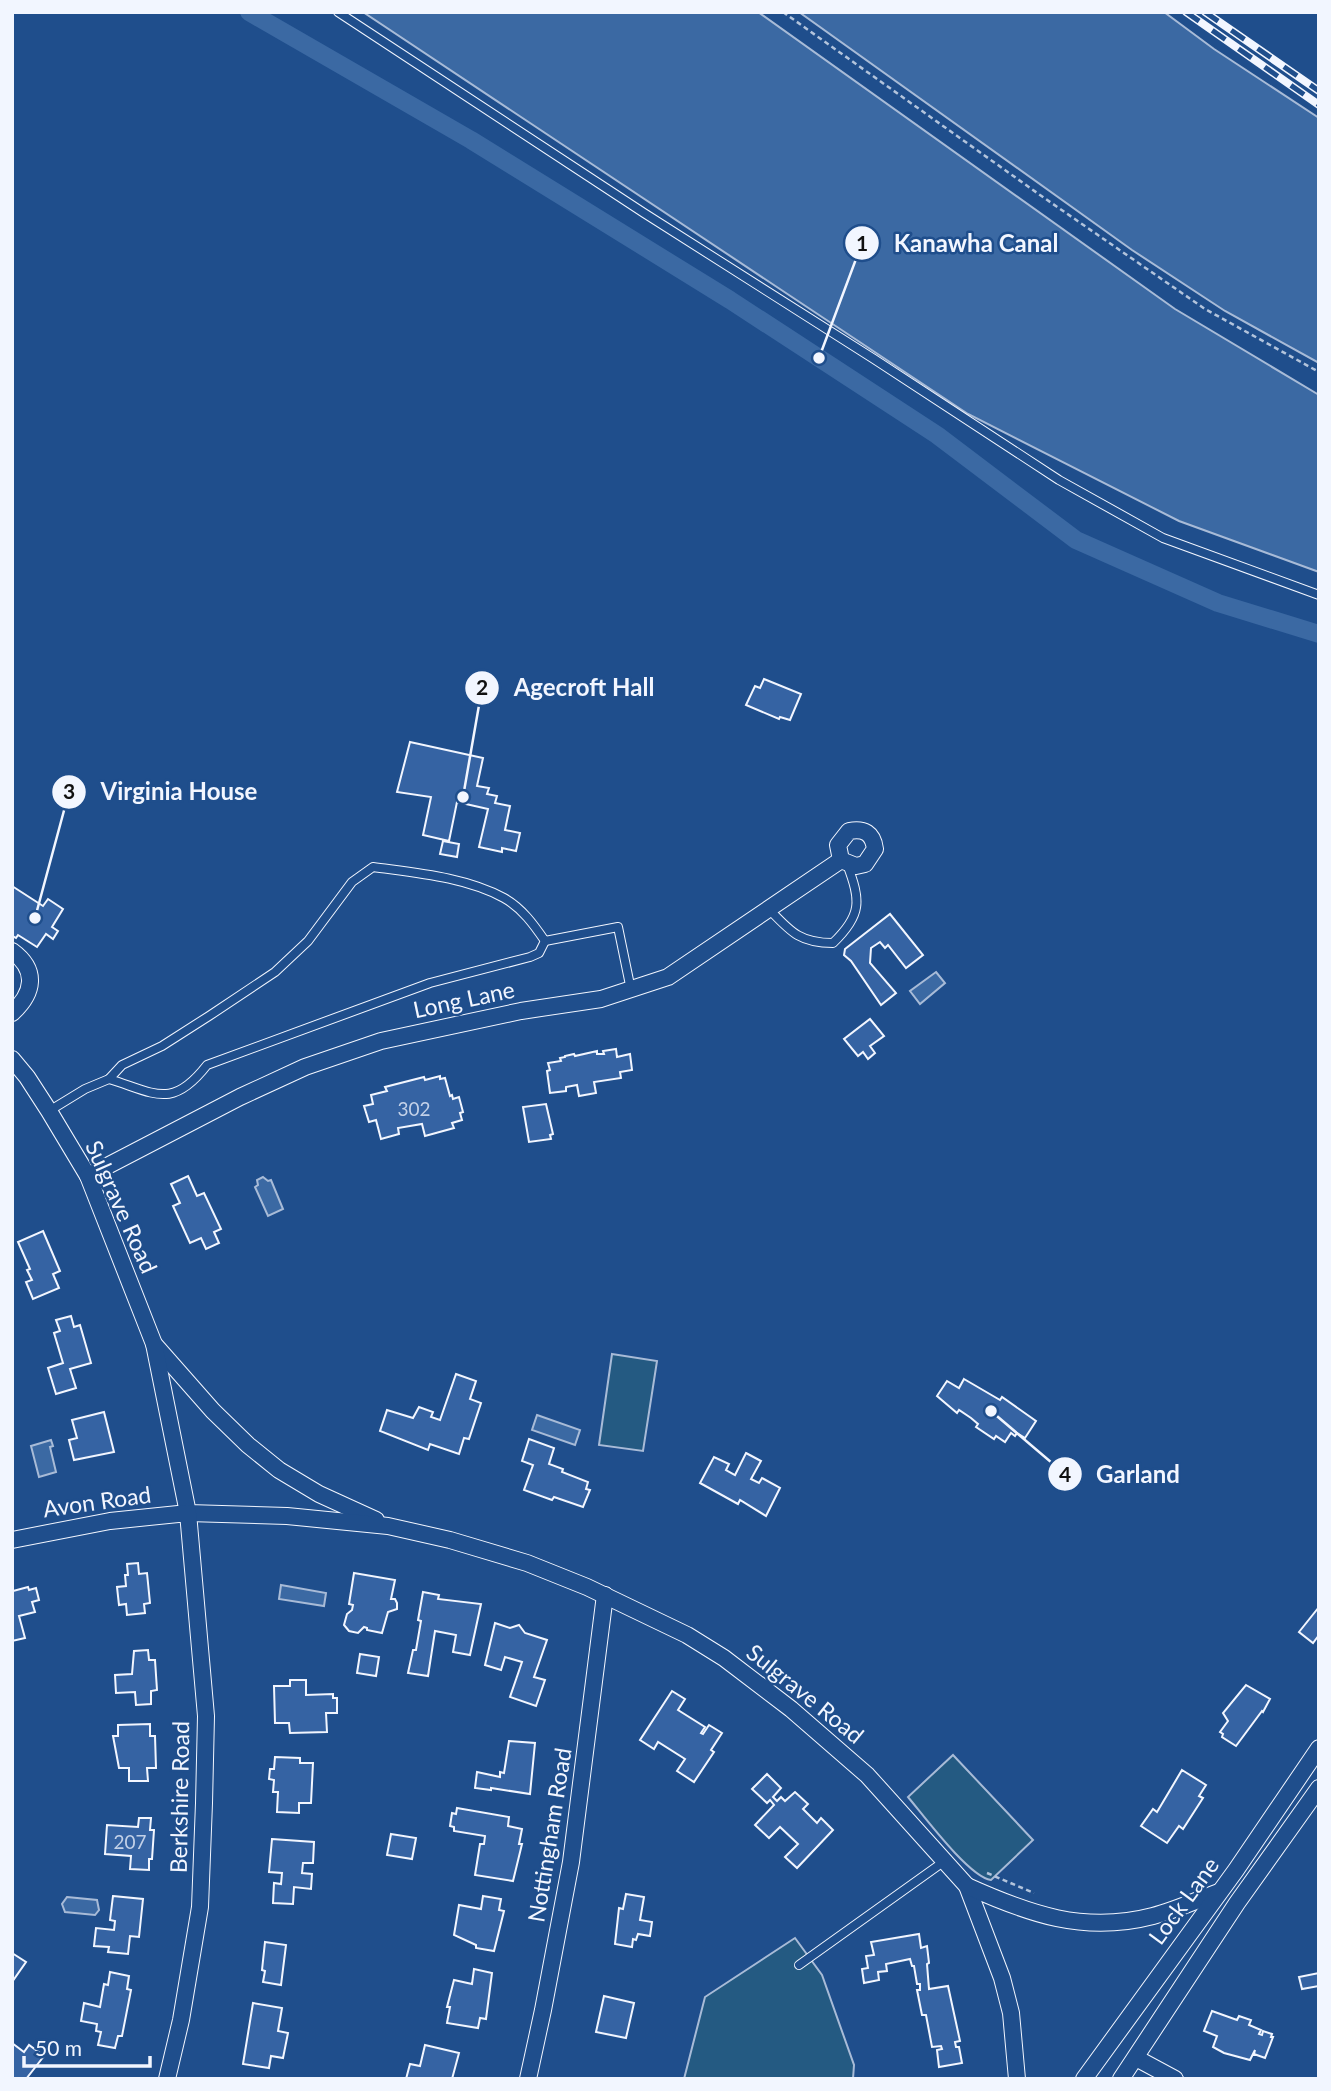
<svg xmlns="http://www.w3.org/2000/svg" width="1331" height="2091" font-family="Lato,sans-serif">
<rect width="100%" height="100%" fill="#1f4e8c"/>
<!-- green -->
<g fill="#245a82" stroke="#a8bbd7" stroke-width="2">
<polygon points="612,1354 657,1361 643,1451 599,1445"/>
<path d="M953,1755L1033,1840L991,1880C969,1877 924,1816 908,1797Z"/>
<polygon points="795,1938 822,1975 854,2065 853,2079 684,2079 705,1997"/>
</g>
<!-- water -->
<g fill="#3b69a3" stroke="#a8bbd7" stroke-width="2">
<polygon points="363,12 758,12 1175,309 1319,395 1319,572 1179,521 968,414"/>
<polygon points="799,12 1164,12 1214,49 1319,118 1319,363 1225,311 1132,250"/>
<polygon points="936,972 945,983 920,1004 910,991"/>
<polygon points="263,1177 268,1181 271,1180 283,1209 268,1216 255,1187 258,1185 257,1180"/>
<polygon points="537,1415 580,1430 575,1445 532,1430"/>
<polygon points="51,1440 53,1446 50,1447 56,1472 39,1477 31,1446"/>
<polygon points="281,1585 326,1593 324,1606 279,1599"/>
<polygon points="67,1897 97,1900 99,1910 95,1915 65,1912 62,1904"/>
</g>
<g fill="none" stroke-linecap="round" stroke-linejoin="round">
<!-- canal -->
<polyline stroke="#3b69a3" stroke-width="18" points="249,12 471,140 730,300 937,435 1076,540 1218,603 1319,634"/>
</g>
<!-- building -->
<g fill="#3563a3" stroke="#f2f6ff" stroke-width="2">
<polygon points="764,679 801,694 790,720 780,717 779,719 746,705 755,686 760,688"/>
<polygon points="410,742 483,758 477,786 489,788 487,794 497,796 495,803 510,806 505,830 520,833 516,851 502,848 502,852 479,847 488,809 457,802 449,841 423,835 431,797 397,792"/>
<polygon points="443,841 459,844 457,857 440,854"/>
<polygon points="12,886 43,906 48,899 63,909 52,927 58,931 53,939 46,934 37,947 18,935 16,938 12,936"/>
<polygon points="890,914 923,955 906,968 888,945 885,948 880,942 871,948 870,963 896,993 881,1005 851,961 844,955 845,949"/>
<polygon points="870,1019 884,1036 870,1046 875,1053 868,1059 863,1052 858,1056 844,1039"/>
<polygon points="616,1049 617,1057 630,1054 632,1070 620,1072 621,1078 594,1082 596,1093 579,1096 577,1085 566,1087 566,1091 550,1093 547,1071 550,1070 548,1063 561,1061 560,1058 565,1057 565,1056 574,1054 575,1056 597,1051 597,1054 604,1054 603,1051"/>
<polygon points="440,1076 440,1079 445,1078 450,1096 452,1095 453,1099 459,1097 463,1112 460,1113 462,1120 452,1123 454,1128 425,1136 422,1124 398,1128 399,1134 381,1139 376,1120 369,1122 364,1106 373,1104 371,1095 387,1091 385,1087 424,1077 425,1080"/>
<polygon points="546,1104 553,1134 550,1135 551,1139 529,1142 523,1107"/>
<polygon points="188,1176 197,1196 204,1193 221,1229 214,1232 219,1243 206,1249 201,1238 190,1243 173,1206 180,1203 171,1184"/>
<polygon points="43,1231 60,1271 53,1274 59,1288 33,1299 26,1282 32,1280 27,1270 30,1269 18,1242"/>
<polygon points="71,1316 74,1327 80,1325 91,1363 70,1369 76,1388 56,1394 48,1368 63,1363 54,1333 60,1331 56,1320"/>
<polygon points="456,1374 476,1381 470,1399 481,1403 469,1439 464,1438 459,1454 430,1444 428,1450 380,1431 387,1410 413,1418 419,1407 433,1412 431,1417 440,1420"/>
<polygon points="964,1379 1000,1400 1002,1397 1036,1421 1025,1438 1017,1433 1015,1436 1011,1433 1005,1442 996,1436 994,1439 976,1427 978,1424 971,1418 959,1410 957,1413 937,1396 947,1381 959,1388"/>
<polygon points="104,1412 114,1452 74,1460 69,1440 77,1438 72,1420"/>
<polygon points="529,1439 554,1448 549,1464 563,1469 562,1472 588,1482 586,1489 590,1490 583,1507 554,1497 552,1500 524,1490 533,1465 522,1461"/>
<polygon points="746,1453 761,1461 751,1479 759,1483 762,1478 780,1488 766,1516 740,1500 738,1504 700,1483 714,1457 729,1464 726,1470 735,1475"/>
<polygon points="138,1563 139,1574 147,1573 150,1603 144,1604 145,1613 127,1615 126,1604 119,1605 117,1587 126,1586 125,1575 128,1575 127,1564"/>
<polygon points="354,1573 395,1580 391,1599 395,1599 397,1603 397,1609 388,1612 382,1633 367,1630 367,1628 364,1627 358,1633 349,1631 344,1625 347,1614 352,1610 353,1605 349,1604"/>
<polygon points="28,1587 29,1590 36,1588 39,1600 32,1602 35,1612 19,1616 25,1638 12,1641 13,1591"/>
<polygon points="423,1592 439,1595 438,1599 481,1604 470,1655 453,1652 456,1635 435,1631 428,1676 408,1673 413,1650 416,1650 421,1621 418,1620"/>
<polygon points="1319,1607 1319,1635 1313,1643 1299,1632"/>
<polygon points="495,1623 510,1628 519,1625 525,1633 547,1640 534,1677 545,1680 536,1706 510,1697 522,1662 505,1657 501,1670 485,1665"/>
<polygon points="148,1650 149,1660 155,1660 157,1690 151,1691 151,1704 136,1705 135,1692 116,1693 115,1675 132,1674 134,1651"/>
<polygon points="360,1654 379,1657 376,1676 357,1673"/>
<polygon points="290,1680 306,1680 306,1695 333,1694 333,1698 337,1698 337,1713 326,1713 327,1732 290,1733 289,1723 275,1723 274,1686 290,1686"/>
<polygon points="1246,1685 1270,1699 1263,1712 1262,1711 1236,1746 1222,1737 1223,1734 1220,1732 1228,1721 1223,1713"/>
<polygon points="672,1691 685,1699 678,1710 705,1727 701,1733 703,1734 709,1725 722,1733 711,1750 714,1752 694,1782 677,1771 685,1759 658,1742 654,1749 640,1740"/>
<polygon points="150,1724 150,1736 155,1736 156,1768 147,1768 148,1781 129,1781 129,1768 119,1768 113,1736 118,1736 118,1725"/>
<polygon points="509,1741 535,1743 530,1794 491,1788 491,1790 475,1788 477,1772 500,1777 500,1772 504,1773"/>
<polygon points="275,1757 300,1758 300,1763 313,1763 311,1803 299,1803 299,1813 277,1812 278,1792 273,1792 274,1780 269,1779 270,1769 274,1769"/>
<polygon points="1182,1770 1206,1785 1199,1796 1203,1798 1183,1829 1179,1826 1167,1843 1141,1826 1153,1809 1157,1812"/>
<polygon points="767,1774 781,1788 773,1797 777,1801 781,1797 785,1801 795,1792 808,1804 803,1809 817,1823 821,1818 833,1830 797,1868 785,1857 798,1844 780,1827 769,1838 755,1825 774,1805 770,1800 767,1803 752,1789"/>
<polygon points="457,1808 509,1817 508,1826 522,1829 519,1844 522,1844 513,1881 475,1875 480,1844 484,1844 485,1836 454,1831 454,1827 450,1826 452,1813 456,1814"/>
<polygon points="139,1818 151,1818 150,1830 154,1830 152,1859 149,1859 149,1870 130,1869 131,1856 105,1854 107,1825 138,1827"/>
<polygon points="391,1834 416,1838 412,1859 387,1855"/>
<polygon points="272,1839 314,1842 313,1863 303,1863 302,1873 312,1874 311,1889 294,1887 293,1904 273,1903 274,1883 281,1884 282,1873 269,1872"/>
<polygon points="626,1894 644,1897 640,1920 652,1922 650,1936 638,1934 636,1940 633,1939 632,1947 615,1944 619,1908 623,1909"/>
<polygon points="113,1896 143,1899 139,1937 130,1936 128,1954 108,1952 109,1947 94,1946 96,1928 114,1930 115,1921 110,1920"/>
<polygon points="483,1896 501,1899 499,1910 504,1911 494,1951 476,1948 476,1945 454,1935 459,1905 481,1909"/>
<polygon points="919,1934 921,1948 927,1946 929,1963 927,1964 929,1989 948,1986 960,2041 955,2042 956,2047 959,2047 962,2063 939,2067 937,2050 942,2049 941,2046 932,2047 926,2015 922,2015 917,1990 920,1990 920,1984 917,1984 914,1966 912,1966 910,1959 886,1964 887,1971 878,1972 879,1980 864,1983 862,1969 868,1968 866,1956 874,1955 871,1942"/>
<polygon points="265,1942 286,1945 281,1985 263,1982 265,1971 262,1970"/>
<polygon points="12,1953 26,1962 12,1982"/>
<polygon points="474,1969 492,1973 486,2019 480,2018 478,2028 447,2023 450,2007 447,2007 454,1980 472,1984"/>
<polygon points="110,1972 129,1976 127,1989 131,1990 122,2036 118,2036 115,2048 98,2045 101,2032 96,2031 97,2024 81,2021 84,2003 100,2007 104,1984 108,1985"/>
<polygon points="1319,1973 1319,1986 1302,1989 1299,1977"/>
<polygon points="604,1996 634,2003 626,2038 596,2032"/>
<polygon points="253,2003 282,2008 278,2031 288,2033 283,2058 271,2056 269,2068 243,2064"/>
<polygon points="1212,2011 1237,2020 1239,2016 1251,2020 1249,2025 1261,2030 1259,2034 1262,2035 1263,2031 1272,2034 1271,2037 1273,2037 1265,2058 1254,2054 1255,2050 1250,2060 1224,2053 1213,2047 1217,2036 1204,2031"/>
<polygon points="12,2043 24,2052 29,2045 44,2056 26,2079 12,2079"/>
<polygon points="425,2045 459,2053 452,2079 406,2079 410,2064 420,2066"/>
</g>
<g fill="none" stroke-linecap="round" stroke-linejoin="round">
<defs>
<g id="lane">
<polyline points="338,12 644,213 874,359 1059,480 1163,538 1319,595"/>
<path d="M768,908C790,931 799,943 833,943C862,915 861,901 847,864"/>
<path d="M109,1079C155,1093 172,1110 207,1065L430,983L530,957L539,953L545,941"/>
<path d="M49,1111L85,1089L109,1079L122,1065L162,1046L209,1016L275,972L308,941L352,882L373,867C416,873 465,877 504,898C522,908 534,925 545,941L618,927L631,990"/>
<polyline points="799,1965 946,1860"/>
</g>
<g id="street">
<path d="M12,951C38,970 34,993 12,1013"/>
<polyline points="12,1059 27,1077 49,1111 88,1176 154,1344 213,1411 248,1445 279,1470 319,1494 376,1520"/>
<path d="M88,1176L240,1097L305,1067L381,1041L521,1011L601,999L668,977L841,860L856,866L865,864L875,849C873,833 864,828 849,831L838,845L841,860"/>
<polyline points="154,1344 188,1513 287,1516 388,1526 450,1540 527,1563 587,1587 687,1635 724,1658 791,1709 867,1775 967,1886 1002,1978 1011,2013 1017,2079"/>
<polyline points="12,1540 110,1521 188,1513 206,1716 204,1803 200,1907 181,2020 167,2079"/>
<path d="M967,1886C1029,1914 1084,1934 1153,1916C1176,1910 1197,1900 1219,1892"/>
<polyline points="1136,2058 1175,2079"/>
<polyline points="528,2079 543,2010 571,1862 605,1595"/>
<polyline points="1084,2079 1236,1870 1319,1748"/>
<polyline points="1121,2079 1237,1903 1319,1788"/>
</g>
</defs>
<!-- lane casing -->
<use href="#lane" stroke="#f2f6ff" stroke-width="10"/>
<!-- street casing -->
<use href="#street" stroke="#f2f6ff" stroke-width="18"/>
<!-- path -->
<g stroke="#b3c4dc" stroke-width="2.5" stroke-dasharray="5 3.5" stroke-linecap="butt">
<polyline points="783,12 1040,195 1205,309 1319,372"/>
<polyline points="987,1873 1034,1893"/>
</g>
<!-- lane -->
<use href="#lane" stroke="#1f4e8c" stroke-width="8"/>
<!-- street -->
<use href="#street" stroke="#1f4e8c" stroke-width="16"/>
<defs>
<g id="rail">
<polyline points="1186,12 1319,105"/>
<polyline points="1205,12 1319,91"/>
</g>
</defs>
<!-- rail casing -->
<use href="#rail" stroke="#f2f6ff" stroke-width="8"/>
<!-- rail -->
<use href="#rail" stroke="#1f4e8c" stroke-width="5" stroke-dasharray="16" stroke-linecap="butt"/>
</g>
<g text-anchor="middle" stroke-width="5" stroke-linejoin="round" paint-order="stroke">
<!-- number labels -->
<g font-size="19" fill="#c3d1e8">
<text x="414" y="1116">302</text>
<text x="130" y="1849">207</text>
</g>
<!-- street labels -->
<g font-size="23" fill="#f2f6ff" stroke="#1f4e8c">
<text transform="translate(464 1000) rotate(-12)" y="8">Long Lane</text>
<text transform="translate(121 1207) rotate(66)" y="8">Sulgrave Road</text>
<text transform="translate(97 1502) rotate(-8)" y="8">Avon Road</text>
<text transform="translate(805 1694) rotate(39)" y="8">Sulgrave Road</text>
<text transform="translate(180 1797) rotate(-89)" y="8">Berkshire Road</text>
<text transform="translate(550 1835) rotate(-81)" y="8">Nottingham Road</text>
<text transform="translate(1184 1901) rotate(-54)" y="8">Lock Lane</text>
</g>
</g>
<!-- callouts -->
<path fill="none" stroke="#f2f6ff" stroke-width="2.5" d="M819 358L862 243M463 797L482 688M35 918L69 792M991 1411L1065 1474"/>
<g fill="#f2f6ff" stroke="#1f4e8c" stroke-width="2.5">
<circle cx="819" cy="358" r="7"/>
<circle cx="463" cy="797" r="7"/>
<circle cx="35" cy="918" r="7"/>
<circle cx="991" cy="1411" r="7"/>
<circle cx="862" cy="243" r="18"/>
<circle cx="482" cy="688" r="18"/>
<circle cx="69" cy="792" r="18"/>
<circle cx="1065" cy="1474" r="18"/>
</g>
<g font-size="21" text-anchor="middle" font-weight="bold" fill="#111">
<text x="862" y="251">1</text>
<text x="482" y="695">2</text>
<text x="69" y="799">3</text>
<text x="1065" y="1482">4</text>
</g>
<g font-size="24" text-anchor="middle" font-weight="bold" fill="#f2f6ff" stroke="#1f4e8c" stroke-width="5" stroke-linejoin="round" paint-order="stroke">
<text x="976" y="252">Kanawha Canal</text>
<text x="584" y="696">Agecroft Hall</text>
<text x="179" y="800">Virginia House</text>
<text x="1138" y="1483">Garland</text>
</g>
<!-- border -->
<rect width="1331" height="2091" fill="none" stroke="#f2f6ff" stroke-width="28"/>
<!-- scale -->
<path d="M24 2056v10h126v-10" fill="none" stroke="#f2f6ff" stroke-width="3.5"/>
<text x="35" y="2056" font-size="21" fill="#f2f6ff" stroke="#1f4e8c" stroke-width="5" paint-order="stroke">50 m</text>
</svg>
